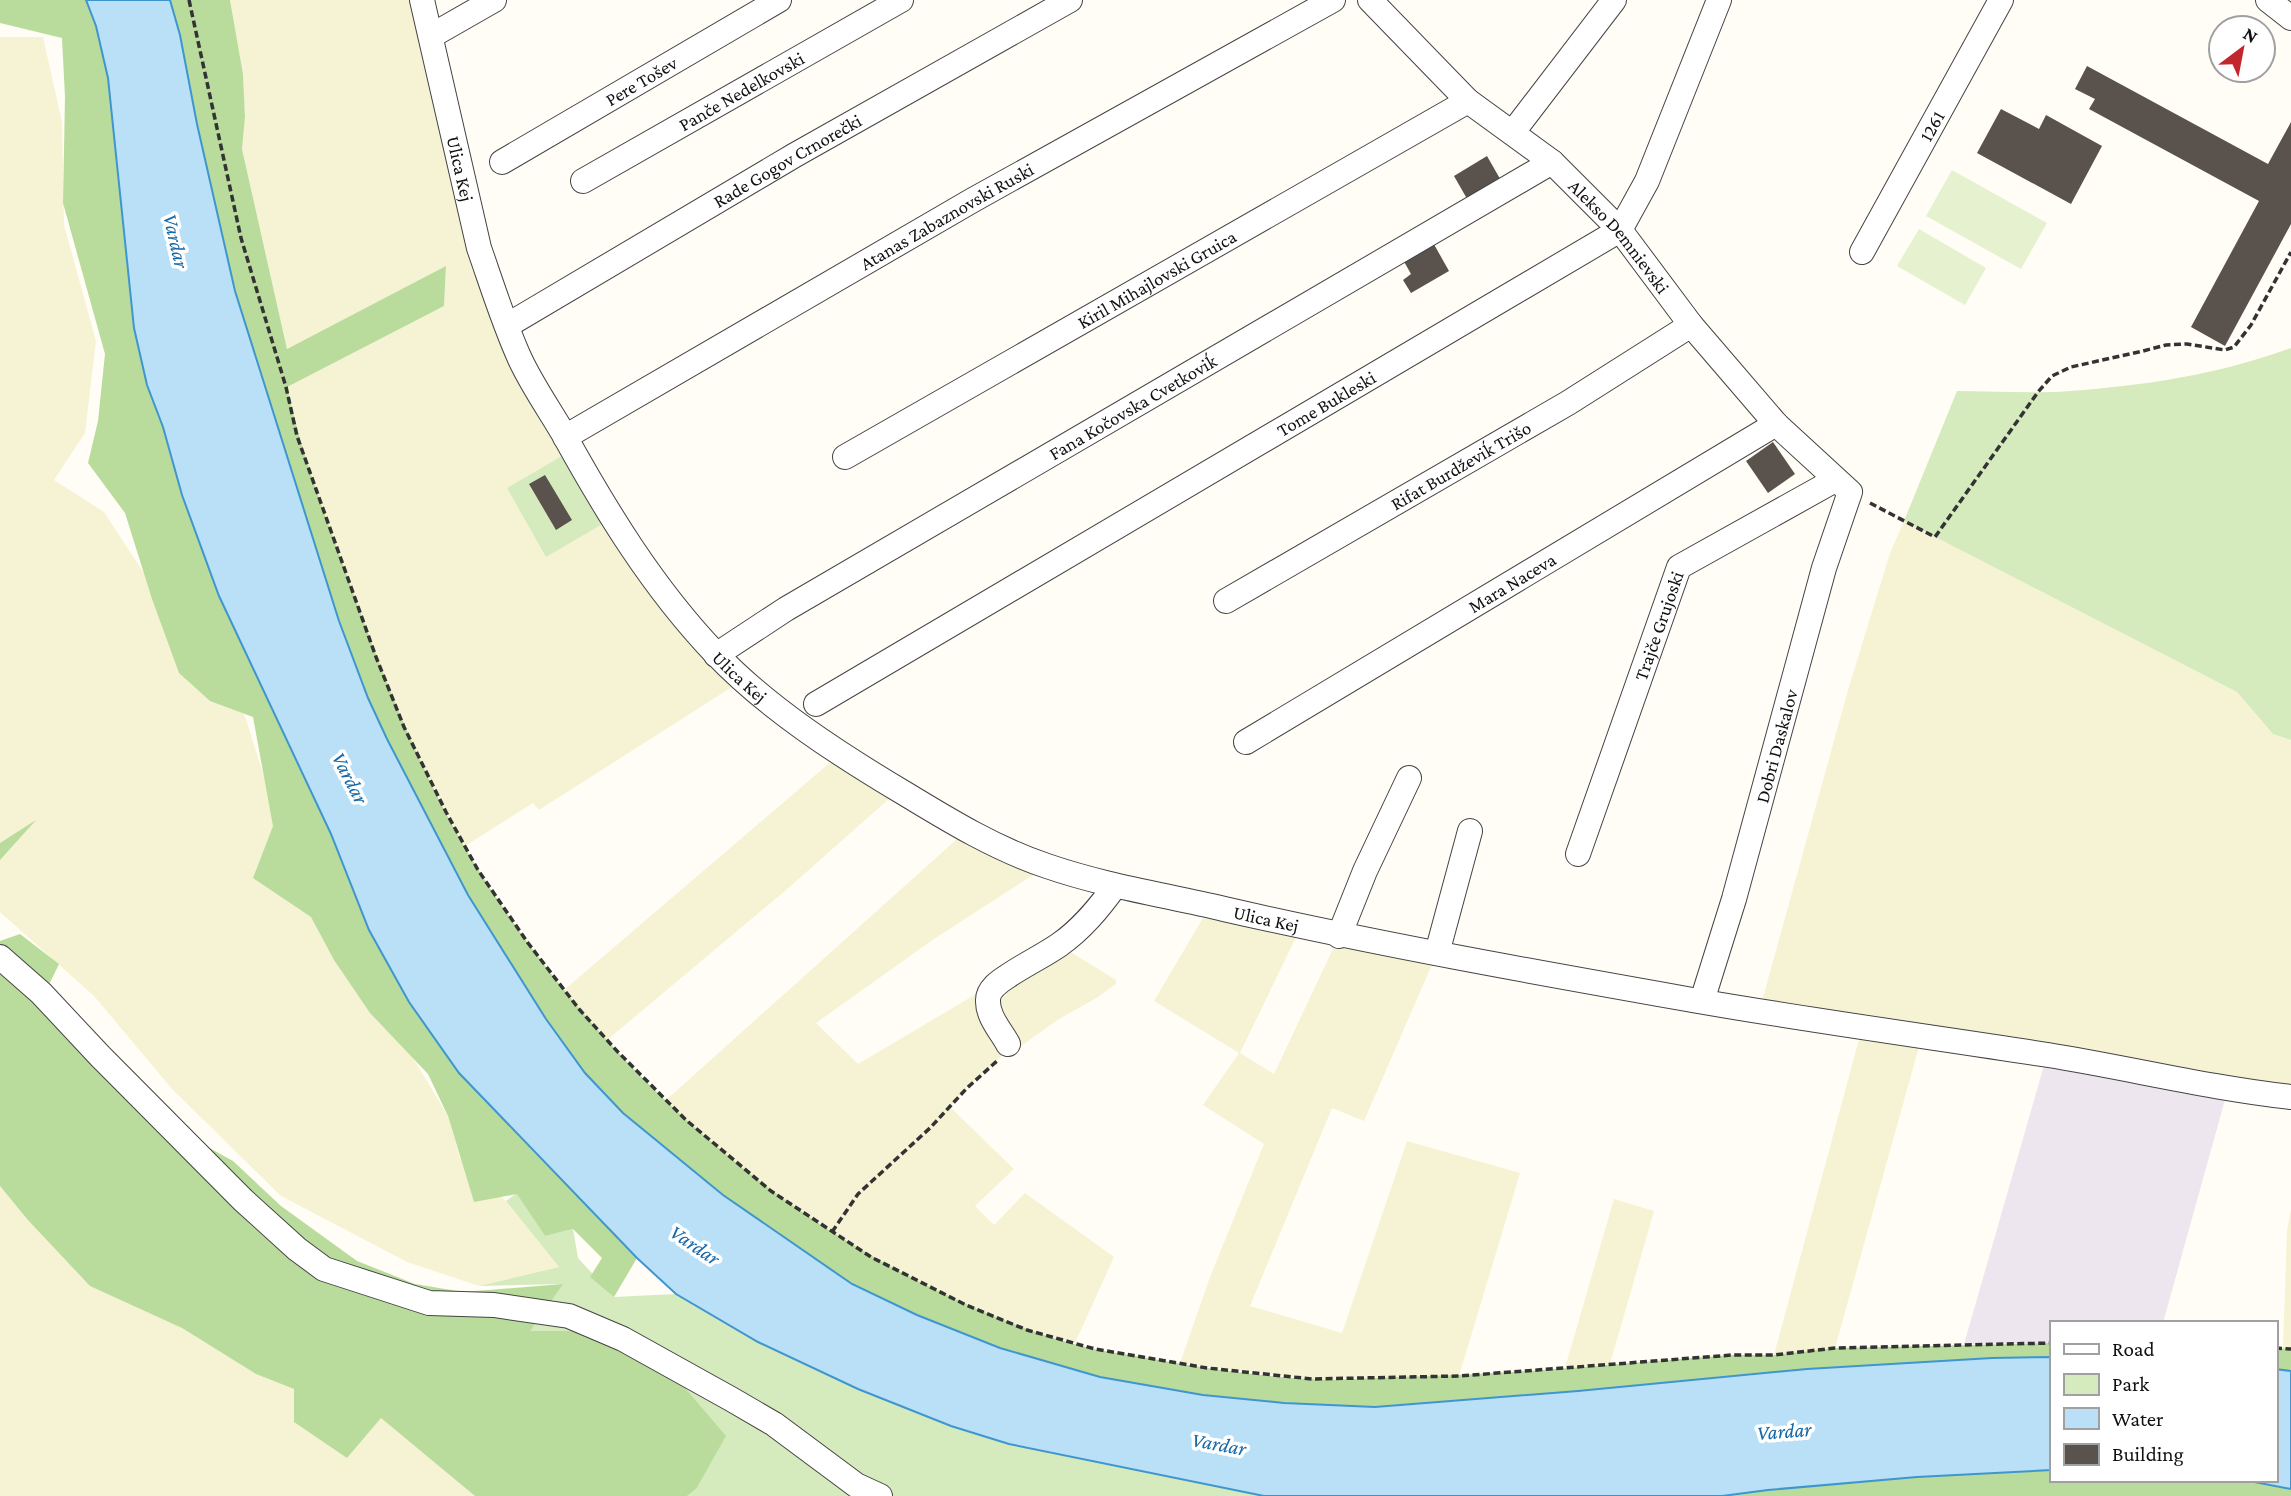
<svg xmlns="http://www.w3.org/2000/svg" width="2291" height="1496" font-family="'Crimson Pro',serif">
<rect width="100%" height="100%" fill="#fffdf5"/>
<!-- industrial -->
<polygon fill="#eee6ef" points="2047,1055 2228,1089 2163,1323 2051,1323 2051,1343 1964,1344"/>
<!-- farmland -->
<g fill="#f6f3d4">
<polygon points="230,0 422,0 479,248 572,450 508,488 611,519 743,680 539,810 533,803 465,846 415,752 376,657 312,482 297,436 286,387 444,306 446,267 287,349 242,149 245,117 243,74"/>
<polygon points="0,37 43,37 62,122 64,225 96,341 85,433 54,480 104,512 149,581 245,716 299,889 387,1015 448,1116 460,1158 506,1201 559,1267 479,1286 407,1262 281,1196 172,1089 94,996 0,912"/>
<polygon points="1904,521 2237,692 2273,734 2291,740 2291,1097 1922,1036 1835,1348 1774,1355 1862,1028 1759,1012 1848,690 1890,553"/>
<polygon points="840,754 899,790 785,891 607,1040 564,990"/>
<polygon points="967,830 1047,866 934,939 816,1023 858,1064 1059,945 1116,980 1116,984 1098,997 1059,1019 1014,1051 1006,1052 967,1088 950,1107 1014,1169 975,1206 994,1225 1025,1193 1114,1257 1075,1343 1027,1330 966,1305 871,1257 771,1191 715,1146 665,1101"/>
<polygon points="1210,906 1301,927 1240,1053 1274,1074 1339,936 1437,953 1364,1121 1332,1108 1250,1306 1342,1333 1407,1141 1520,1173 1459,1376 1312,1379 1180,1363 1210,1277 1264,1144 1203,1105 1239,1053 1154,1001"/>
<polygon points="0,1186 27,1219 182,1328 256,1374 294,1389 347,1458 381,1417 475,1496 0,1496"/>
<polygon points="1614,1199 1654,1211 1610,1364 1565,1368"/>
<polygon points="2291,1209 2291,1349 2283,1349 2287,1230"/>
</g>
<!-- green -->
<g fill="#d5ebbd">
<path d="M2291,348V740L2273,734L2237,692L1904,521L1957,391C1995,391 2033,394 2070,391C2144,386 2221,374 2291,348Z"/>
<polygon points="572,450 611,519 546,557 507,488"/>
<polygon points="517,1193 545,1236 573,1229 578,1258 614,1297 676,1294 758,1342 1009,1444 1264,1496 687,1496 696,1489 587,1331 529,1331 562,1284 479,1286 559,1267 506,1201"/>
</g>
<!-- forest -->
<g fill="#b9dc9c">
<polygon points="0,0 86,0 96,26 108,78 134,328 147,385 163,427 219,596 331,834 369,930 409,1002 459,1073 637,1258 614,1297 590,1277 602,1258 573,1229 545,1236 517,1194 474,1202 448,1116 428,1074 370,1013 334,960 311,917 253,878 273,826 253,717 210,701 179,673 152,599 125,513 88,463 98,421 105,354 63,203 65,97 62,38 0,23"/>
<path d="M170,0H230L243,74L245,117L242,149L287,349L446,266L444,306L287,387C302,456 326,518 350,584C386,683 423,781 479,871C587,1043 738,1190 920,1282C976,1310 1033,1335 1094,1349C1114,1353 1133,1355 1153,1359C1204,1368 1257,1376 1309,1379C1338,1381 1368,1378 1398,1377C1509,1375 1620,1363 1732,1355H1774L1835,1348L2051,1343V1357L1992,1358L1807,1369L1578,1391L1375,1407L1284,1403L1203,1395L1100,1377L1000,1348L917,1315L852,1284L723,1195L623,1113L585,1073L546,1019L468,895L387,739L368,698L339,621L235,291L197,124L180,35Z"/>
<polygon points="36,820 0,860 0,843"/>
<polygon points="20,934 59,964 40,1003 148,1114 233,1161 281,1206 357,1261 415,1284 463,1292 563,1284 530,1331 587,1331 685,1388 726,1436 696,1489 687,1496 475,1496 381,1418 347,1458 294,1422 294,1389 256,1374 182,1328 90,1286 27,1219 0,1186 0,941"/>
<polygon points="2275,1348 2291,1349 2291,1371 2275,1369"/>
<polygon points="2047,1470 2051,1470 2051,1480 2244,1480 2291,1489 2291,1496 1722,1496 1768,1490 1917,1477"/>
</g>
<!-- pitch -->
<g fill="#e6f2cf">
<polygon points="1952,170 2047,223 2021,269 1926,216"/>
<polygon points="1919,229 1986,268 1965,305 1897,266"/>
</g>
<!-- water -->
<g fill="#b9e0f7" stroke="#3f96cf" stroke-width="2">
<polygon points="86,0 170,0 180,35 197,124 235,291 339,621 368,698 387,739 468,895 546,1019 585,1073 623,1113 723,1195 852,1284 917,1315 1000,1348 1100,1377 1203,1395 1284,1403 1375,1407 1578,1391 1807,1369 1992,1358 2051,1357 2051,1470 1917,1477 1768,1490 1722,1496 1264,1496 1009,1444 951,1426 858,1389 758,1342 676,1294 637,1258 459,1073 409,1002 369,930 331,834 219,596 182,495 163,427 147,385 134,328 108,78 96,26"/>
<polygon points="2275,1369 2291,1371 2291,1489 2244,1480 2275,1480"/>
</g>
<!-- building -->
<g fill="#5a524d">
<polygon points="2087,66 2268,164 2291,122 2291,224 2225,346 2191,327 2259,201 2089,109 2095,99 2075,89"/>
<polygon points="2001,109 2039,129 2046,115 2102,146 2071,204 1977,153"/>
<polygon points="1487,156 1503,184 1470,204 1454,176"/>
<polygon points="1431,239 1449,271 1411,293 1403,280 1411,274 1402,258"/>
<polygon points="1773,442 1795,474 1768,493 1746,461"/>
<polygon points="545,475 572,520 556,530 529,484"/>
</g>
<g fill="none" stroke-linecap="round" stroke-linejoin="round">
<defs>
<g id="minor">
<path id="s1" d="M422,0L479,248C492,285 504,324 520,359C532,385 549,409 563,433C606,511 653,588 715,653C767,708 840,755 904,793C950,821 996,849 1047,866C1105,886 1165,895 1224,909C1381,945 1540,973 1698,1001C1814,1021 1931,1037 2048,1055C2129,1068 2209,1088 2291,1097"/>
<path id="s2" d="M1370,0L1468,101L1552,162L1620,230L1691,325L1776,424L1850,492L1824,568L1734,899L1702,1001"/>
<polyline points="2268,0 2291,18"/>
<polyline points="431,36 494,0"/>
<polyline points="1513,132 1614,0"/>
<path id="s3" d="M502,162L779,0"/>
<path id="s4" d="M583,181L901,0"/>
<path id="s5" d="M1862,252L2001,0"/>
<path id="s6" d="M508,325L795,155L1070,0"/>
<path id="s7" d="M565,437L973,200L1333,0"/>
<path id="s8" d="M845,457L1468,101"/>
<path id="s9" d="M1226,601L1568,403L1691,325"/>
<path id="s10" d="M716,655L786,609L1552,162"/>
<path id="s11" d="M816,704L1620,230L1647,181L1719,0"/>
<path id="s12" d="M1246,742L1776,424"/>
<path id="s13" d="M1578,854L1679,567L1835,480"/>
<polyline points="1339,936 1365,871 1409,778"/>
<polyline points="1437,953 1470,831"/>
<polyline points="0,957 41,993 100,1056 243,1200 297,1249 324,1269 429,1303 494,1305 569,1316 623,1339 731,1399 774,1424 856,1485 880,1496"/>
<path d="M1008,1044C1001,1031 987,1016 988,1000C988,989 1000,981 1008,976C1024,965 1043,956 1059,945C1082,929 1099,908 1115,886"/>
</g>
</defs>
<!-- minor casing -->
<use href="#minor" stroke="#444" stroke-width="26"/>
<!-- path -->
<g stroke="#333" stroke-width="3.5" stroke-dasharray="7 3.5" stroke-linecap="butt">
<polyline points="189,0 241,238 286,387 297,436 376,657 404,727 446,812 478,870 528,943 579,1009 617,1051 686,1120 771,1191 871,1257 966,1305 1027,1330 1095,1349 1207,1368 1312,1379 1459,1376 1732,1355 1774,1355 1835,1348 2051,1343"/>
<polyline points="1870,503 1935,537 2038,392 2052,376 2071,367 2143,351 2166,345 2187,344 2225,350 2234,347 2251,325 2291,252"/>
<polyline points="832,1232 858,1194 930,1128 967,1088 997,1061"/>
<polyline points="2275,1348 2291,1349"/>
</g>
<!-- minor -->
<use href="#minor" stroke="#fff" stroke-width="24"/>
</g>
<g text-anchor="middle" stroke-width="7" stroke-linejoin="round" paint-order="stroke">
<!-- street labels -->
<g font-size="19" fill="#111" stroke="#fff">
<text dy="7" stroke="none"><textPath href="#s3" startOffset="161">Pere Tošev</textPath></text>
<text dy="7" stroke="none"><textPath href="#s4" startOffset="182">Panče Nedelkovski</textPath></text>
<text dy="7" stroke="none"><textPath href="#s5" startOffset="144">1261</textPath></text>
<text dy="7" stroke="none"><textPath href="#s6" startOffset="324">Rade Gogov Crnorečki</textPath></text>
<text dy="7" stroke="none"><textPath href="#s1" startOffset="173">Ulica Kej</textPath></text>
<text dy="7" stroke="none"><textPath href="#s7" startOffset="441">Atanas Zabaznovski Ruski</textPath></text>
<text dy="7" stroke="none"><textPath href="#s2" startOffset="345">Alekso Demnievski</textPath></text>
<text dy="7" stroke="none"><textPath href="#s8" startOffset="359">Kiril Mihajlovski Gruica</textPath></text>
<text dy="7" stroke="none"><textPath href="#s11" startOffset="592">Tome Bukleski</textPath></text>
<text dy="7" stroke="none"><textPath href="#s10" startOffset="485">Fana Kočovska Cvetkoviḱ</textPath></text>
<text dy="7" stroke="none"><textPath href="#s9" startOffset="271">Rifat Burdževiḱ Trišo</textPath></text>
<text dy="7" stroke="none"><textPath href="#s12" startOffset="310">Mara Naceva</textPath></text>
<text dy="7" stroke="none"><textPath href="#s13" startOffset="242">Trajče Grujoski</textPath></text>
<text dy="7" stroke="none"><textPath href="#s1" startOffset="761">Ulica Kej</textPath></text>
<text transform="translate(1776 746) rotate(-75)" y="7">Dobri Daskalov</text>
<text dy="7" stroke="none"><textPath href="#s1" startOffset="1349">Ulica Kej</textPath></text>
</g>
<!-- water labels -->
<g font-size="21" font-style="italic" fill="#1768a6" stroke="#fff">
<text transform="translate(176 241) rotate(77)" y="7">Vardar</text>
<text transform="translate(350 778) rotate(63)" y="7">Vardar</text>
<text transform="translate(695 1245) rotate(34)" y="7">Vardar</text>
<text transform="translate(1784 1431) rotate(-4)" y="7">Vardar</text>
<text transform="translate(1219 1444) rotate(10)" y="7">Vardar</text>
</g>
</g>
<!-- legend -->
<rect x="2050" y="1321" width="228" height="161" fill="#ffffff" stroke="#a0a0a0" stroke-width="2"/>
<rect x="2064" y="1344" width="35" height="10" fill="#ffffff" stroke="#a0a0a0" stroke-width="2"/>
<text x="2112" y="1356" font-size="21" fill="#111111">Road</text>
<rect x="2064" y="1374" width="35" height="21" fill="#d5ebbd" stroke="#a0a0a0" stroke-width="2"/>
<text x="2112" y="1391" font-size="21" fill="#111111">Park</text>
<rect x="2064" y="1408" width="35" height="21" fill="#b9e0f7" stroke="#a0a0a0" stroke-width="2"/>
<text x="2112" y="1426" font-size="21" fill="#111111">Water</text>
<rect x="2064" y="1444" width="35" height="21" fill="#5a524d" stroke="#a0a0a0" stroke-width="2"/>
<text x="2112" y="1461" font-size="21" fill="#111111">Building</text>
<!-- north arrow -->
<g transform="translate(2242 49) rotate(32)"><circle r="33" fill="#ffffff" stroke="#a0a0a0" stroke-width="2"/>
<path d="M0-5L12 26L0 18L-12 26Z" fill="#c4262e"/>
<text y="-10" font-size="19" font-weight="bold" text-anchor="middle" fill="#111111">N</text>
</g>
</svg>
